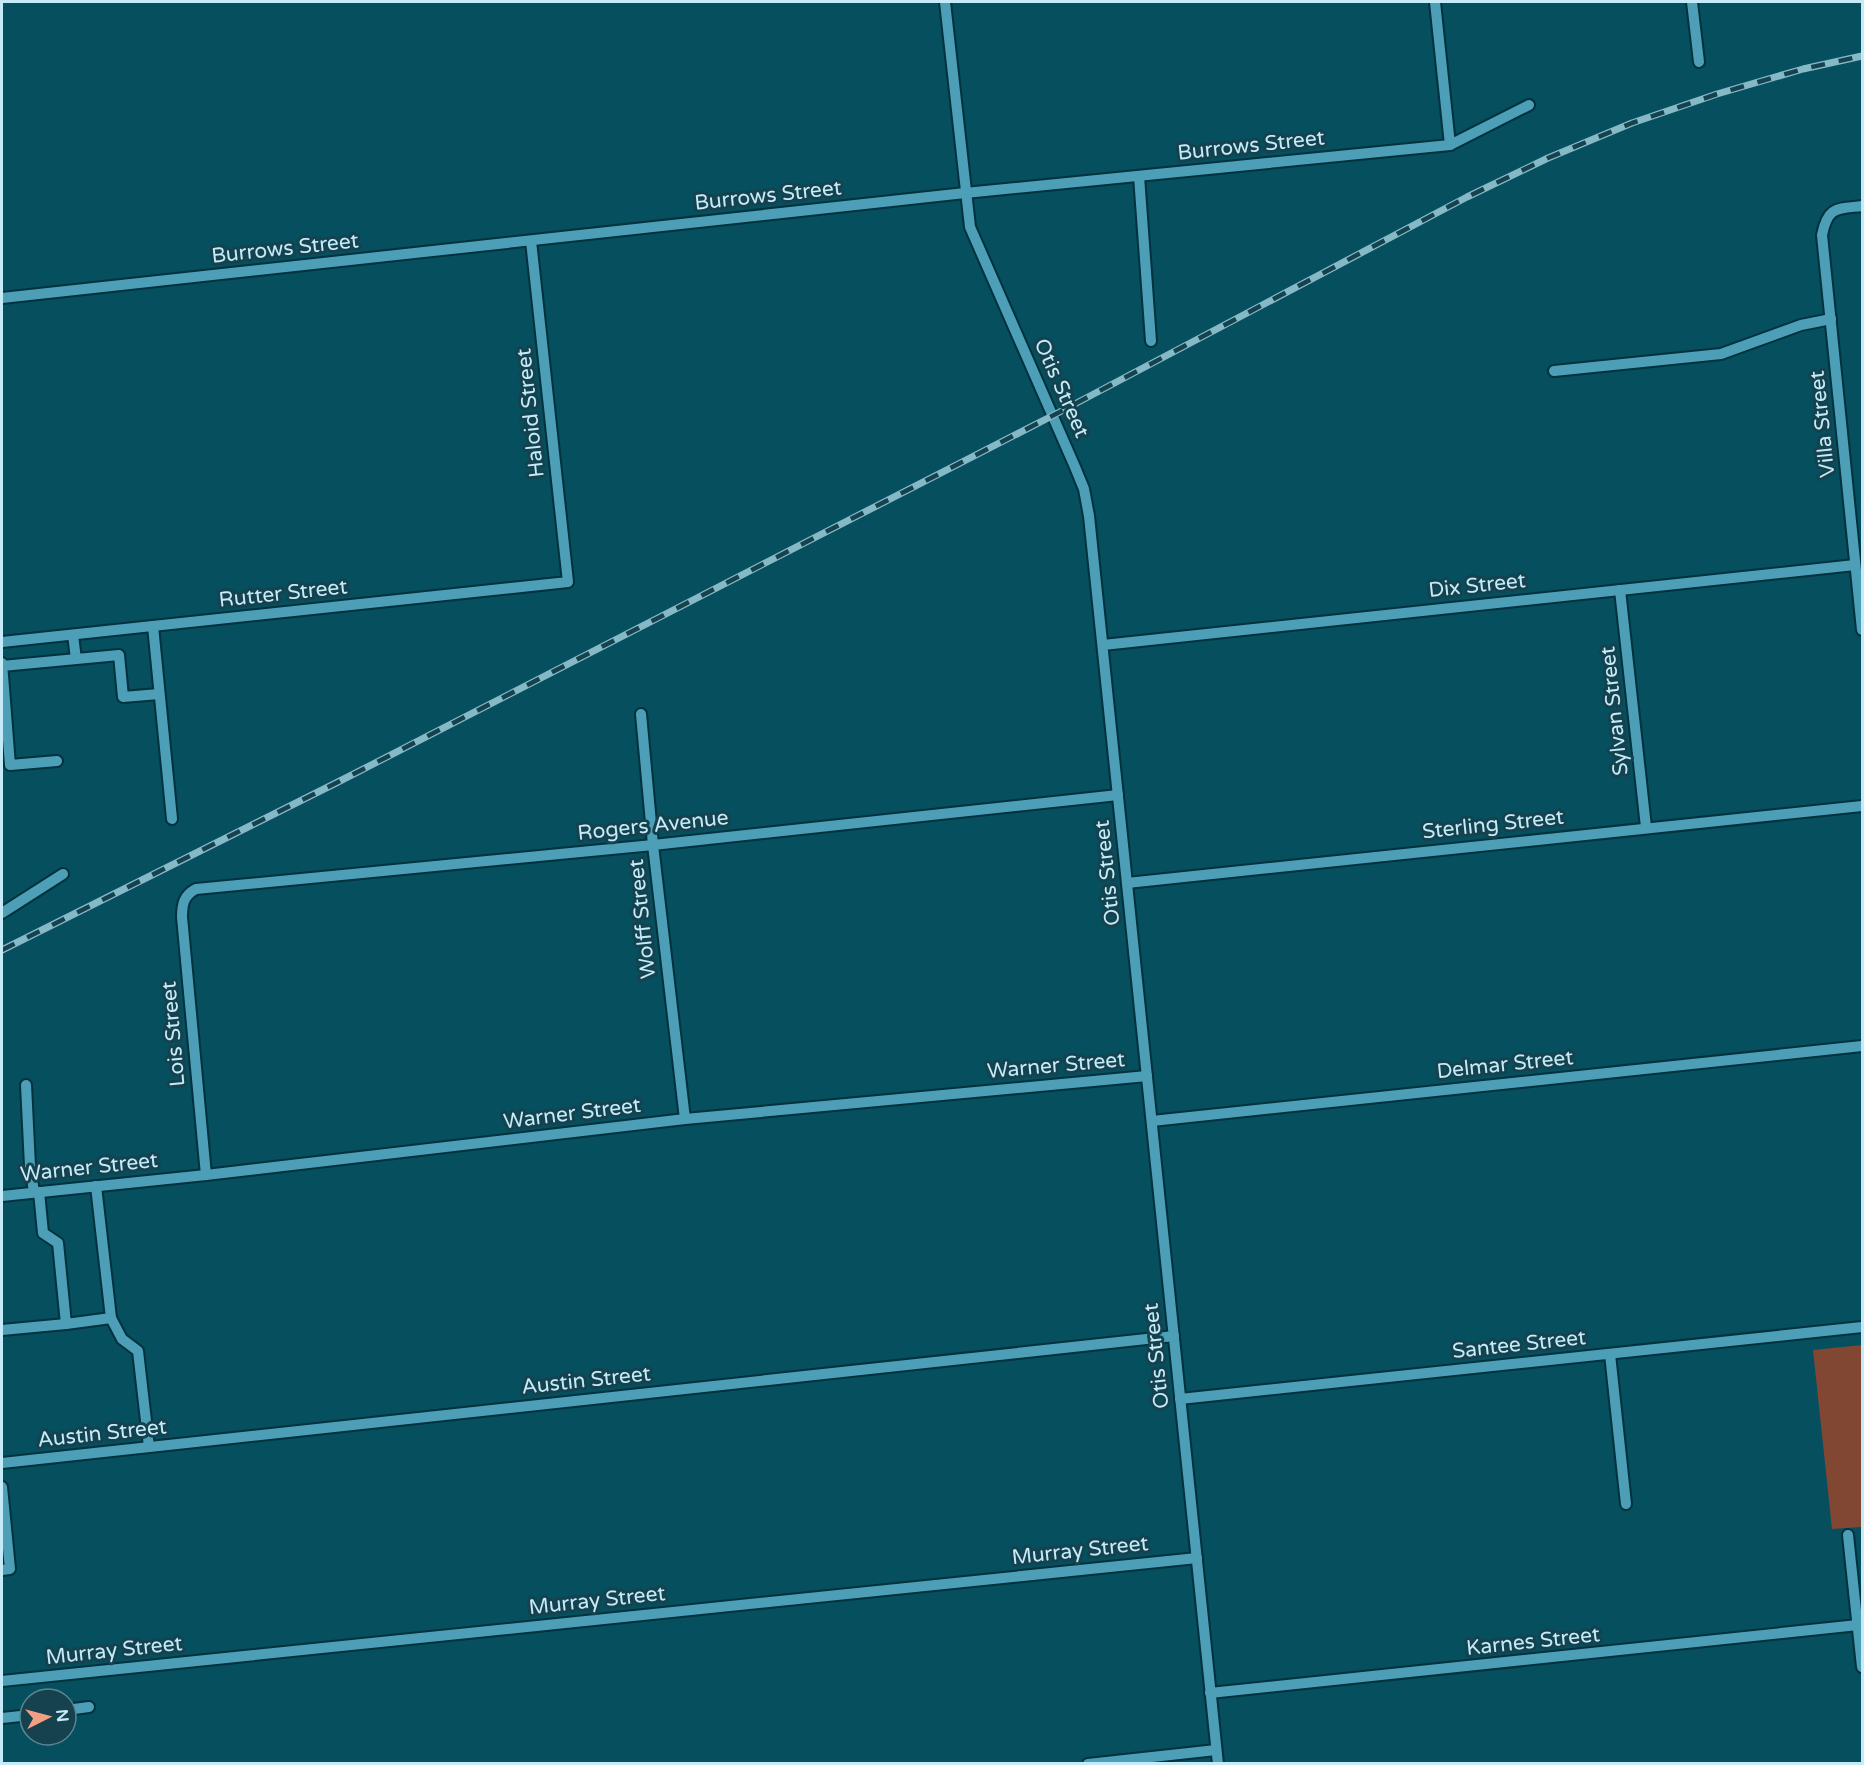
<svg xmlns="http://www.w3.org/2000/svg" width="1864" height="1765" font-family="'Varela Round',sans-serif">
<rect width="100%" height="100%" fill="#054f5f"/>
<!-- green -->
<polygon fill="#824733" points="1862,1345 1862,1527 1832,1529 1813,1350"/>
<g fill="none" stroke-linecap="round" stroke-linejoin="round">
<defs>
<g id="minor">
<polyline points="945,2 970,227 1075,467 1084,489 1089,516 1218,1764"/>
<polyline points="1435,2 1450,145"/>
<polyline points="1692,2 1699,62"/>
<polyline points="1139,176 1151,341"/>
<path d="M1862,206C1837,209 1828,206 1822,235L1862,630"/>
<polyline points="2,298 965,193 1450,145 1529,105"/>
<polyline points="1554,371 1721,354 1801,325 1831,319"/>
<polyline points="1620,590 1646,827"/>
<polyline points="153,626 172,819"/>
<polyline points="73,635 76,659"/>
<polyline points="2,642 568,582 531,241"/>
<polyline points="1103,645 1855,565"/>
<polyline points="2,663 10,765 57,761"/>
<polyline points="2,666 119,655 123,697 159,694"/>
<polyline points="641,714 653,845 685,1119"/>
<polyline points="1127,883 1862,806"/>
<polyline points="2,913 63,874"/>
<polyline points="26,1085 30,1166 34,1192"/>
<polyline points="1152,1121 1862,1046"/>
<path d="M206,1175L182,917C182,904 184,895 196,889L653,845L1118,795"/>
<polyline points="39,1192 43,1233 58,1243 66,1324 111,1318 96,1186"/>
<polyline points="2,1196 206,1175 685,1119 1147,1076"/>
<polyline points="111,1318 122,1339 138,1351 149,1447"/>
<polyline points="2,1330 66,1324"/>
<polyline points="1610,1354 1626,1504"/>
<polyline points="1180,1399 1862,1327"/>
<polyline points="2,1463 1174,1336"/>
<polyline points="2,1487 10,1569 2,1570"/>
<polyline points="1848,1535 1862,1667"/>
<polyline points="2,1681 1197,1558"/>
<polyline points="1210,1693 1858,1625"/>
<polyline points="66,1710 89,1707"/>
<polyline points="2,1718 30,1715"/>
<polyline points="1088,1764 1216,1750"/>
</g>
</defs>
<!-- minor casing -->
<use href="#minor" stroke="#02323e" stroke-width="14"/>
<!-- minor -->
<use href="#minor" stroke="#4c9fb6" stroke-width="10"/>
<defs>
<polyline id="rail" points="2,950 338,782 1052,416 1467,197 1548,158 1632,123 1717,94 1803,69 1862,56"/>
</defs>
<!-- rail casing -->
<use href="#rail" stroke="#86b9c6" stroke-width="7"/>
<!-- rail -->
<use href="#rail" stroke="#15424e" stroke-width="4.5" stroke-dasharray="14" stroke-linecap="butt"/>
</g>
<g text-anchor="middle" stroke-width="6" stroke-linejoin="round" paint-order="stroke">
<!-- street labels -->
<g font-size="21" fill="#c4ebf7" stroke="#15424e">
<text transform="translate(1251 145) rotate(-6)" y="7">Burrows Street</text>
<text transform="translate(768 195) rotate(-6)" y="7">Burrows Street</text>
<text transform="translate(285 248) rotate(-6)" y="7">Burrows Street</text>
<text transform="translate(1062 388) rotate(66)" y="7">Otis Street</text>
<text transform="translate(530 413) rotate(-96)" y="7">Haloid Street</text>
<text transform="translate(1822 424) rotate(-96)" y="7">Villa Street</text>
<text transform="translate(1477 585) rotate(-6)" y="7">Dix Street</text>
<text transform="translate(283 593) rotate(-6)" y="7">Rutter Street</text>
<text transform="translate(1614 711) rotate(-96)" y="7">Sylvan Street</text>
<text transform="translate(1493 824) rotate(-6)" y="7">Sterling Street</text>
<text transform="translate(653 825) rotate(-6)" y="7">Rogers Avenue</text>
<text transform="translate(1107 873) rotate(-96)" y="7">Otis Street</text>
<text transform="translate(642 919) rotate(-96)" y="7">Wolff Street</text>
<text transform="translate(173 1034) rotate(-95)" y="7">Lois Street</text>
<text transform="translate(1505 1064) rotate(-6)" y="7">Delmar Street</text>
<text transform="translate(1056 1065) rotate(-5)" y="7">Warner Street</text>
<text transform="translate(572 1113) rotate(-7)" y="7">Warner Street</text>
<text transform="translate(89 1167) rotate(-6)" y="7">Warner Street</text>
<text transform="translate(1519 1344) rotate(-6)" y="7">Santee Street</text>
<text transform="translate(1156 1356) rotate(-96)" y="7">Otis Street</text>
<text transform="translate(586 1380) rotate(-6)" y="7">Austin Street</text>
<text transform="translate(102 1433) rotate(-6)" y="7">Austin Street</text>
<text transform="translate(1080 1550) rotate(-6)" y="7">Murray Street</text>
<text transform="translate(597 1600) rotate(-6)" y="7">Murray Street</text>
<text transform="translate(1533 1641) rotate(-6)" y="7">Karnes Street</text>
<text transform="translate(114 1650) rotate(-6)" y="7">Murray Street</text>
</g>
</g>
<!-- border -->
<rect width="1864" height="1765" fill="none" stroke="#c4ebf7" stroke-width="6"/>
<!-- north arrow -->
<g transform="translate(48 1717) rotate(84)"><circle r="28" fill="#15424e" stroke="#5b8692" stroke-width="1.5"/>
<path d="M0-4.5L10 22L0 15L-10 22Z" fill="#f39f83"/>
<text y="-9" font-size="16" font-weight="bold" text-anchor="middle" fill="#c4ebf7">N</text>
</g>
</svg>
